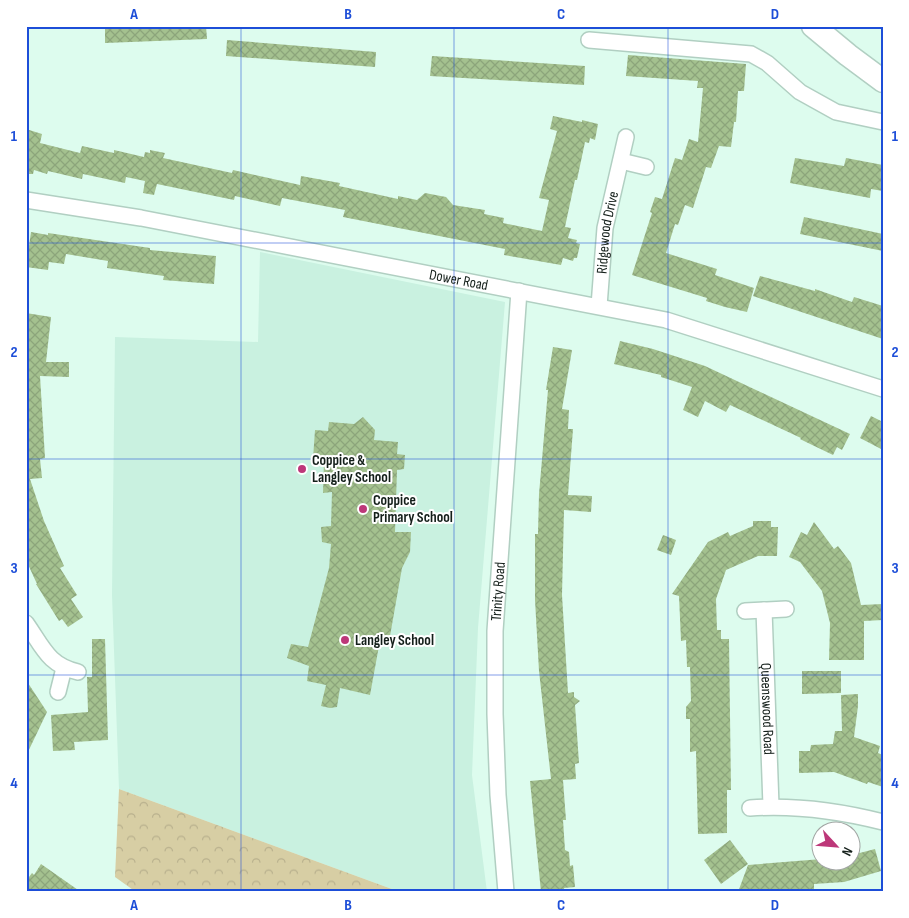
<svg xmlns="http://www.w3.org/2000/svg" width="909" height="918" font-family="'Sofia Sans Condensed',sans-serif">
<defs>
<pattern id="forest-crowns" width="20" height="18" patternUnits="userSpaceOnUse" patternTransform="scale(1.25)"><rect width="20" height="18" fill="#d7cea4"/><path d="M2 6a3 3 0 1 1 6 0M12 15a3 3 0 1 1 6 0" fill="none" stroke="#b8b08d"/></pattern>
<pattern id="building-cross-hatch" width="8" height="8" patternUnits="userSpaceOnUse" patternTransform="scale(1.25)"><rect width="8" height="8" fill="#a4c18f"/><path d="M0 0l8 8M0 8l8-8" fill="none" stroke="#8ca57b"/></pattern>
</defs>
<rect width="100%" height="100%" fill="#ddfcee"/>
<!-- built -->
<polygon fill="#c9f1e0" points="260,252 505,302 478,628 472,775 487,892 400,892 119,789 112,595 115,337 258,342"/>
<!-- forest -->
<polygon fill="url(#forest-crowns)" points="119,789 400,892 136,892 115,877"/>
<!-- building -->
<g fill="url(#building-cross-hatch)">
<polygon points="161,26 206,26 207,39 105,43 105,28"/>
<polygon points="227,40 376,52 375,67 226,56"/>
<polygon points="628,55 746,64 744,91 738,91 736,122 734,122 731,147 719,146 711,168 706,167 693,208 685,205 678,225 675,224 666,253 717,269 715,275 754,288 747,312 725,307 706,301 707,298 632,275 652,213 650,212 655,197 662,199 675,158 682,160 689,139 698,142 703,88 697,88 698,81 626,76"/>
<polygon points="432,56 585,66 584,85 430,76"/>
<polygon points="553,116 582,122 582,120 598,124 595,140 590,138 589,143 585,142 577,180 575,180 565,227 571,228 568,238 577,240 576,243 580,244 577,258 574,258 573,261 563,258 561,265 504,255 505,249 343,217 345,210 282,198 280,206 235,196 234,200 157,184 154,195 143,193 145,181 126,177 125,183 83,174 82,179 48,171 47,174 34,170 33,174 26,174 26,129 42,134 40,143 80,153 82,146 114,153 114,150 144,157 145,152 150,153 150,150 165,153 163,158 232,173 233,170 300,185 301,176 340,183 339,186 398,199 398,196 417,200 425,193 446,197 453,205 485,210 484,214 504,218 503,223 542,231 549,200 539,198 557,131 550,129"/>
<polygon points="795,158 844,166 846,158 883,165 883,191 871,189 870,198 790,183"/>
<polygon points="804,217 883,234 883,251 800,234"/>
<polygon points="31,232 48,235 48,233 150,248 150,250 216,256 214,284 163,280 164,276 107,268 108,261 66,254 64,264 49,262 48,270 26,267"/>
<polygon points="760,276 815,291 815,289 852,302 854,297 883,306 883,339 753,296"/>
<polygon points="26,313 51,317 46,362 69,362 69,377 40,376 45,458 40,459 42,478 30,479 44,521 64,566 60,568 77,595 71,599 83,617 68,627 62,619 59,621 36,584 37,584 26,560"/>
<polygon points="620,341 653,349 705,366 850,434 842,450 837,447 833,455 806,442 800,439 801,438 730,405 726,412 705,401 698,417 683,410 692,387 661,377 661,375 614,364"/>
<polygon points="553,347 572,350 562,409 569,410 568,429 573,429 568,495 592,496 591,512 564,510 562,595 568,693 574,692 574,697 580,701 575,705 579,763 575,764 576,779 563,780 566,820 563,820 565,850 569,852 570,866 573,865 575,887 564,888 565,892 541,892 530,781 551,779 539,671 535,600 535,534 538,534 539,494 548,390 546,390"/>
<polygon points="871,416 883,422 883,450 860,438"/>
<polygon points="363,417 375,430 374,440 398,442 397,454 405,455 404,469 397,470 395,532 411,532 410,552 402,568 390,636 381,635 370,695 340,688 337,707 330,708 321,706 326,685 307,681 309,666 287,658 291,644 308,647 329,568 331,544 322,542 321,527 331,526 332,492 323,493 324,460 313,459 315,430 328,431 329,422 354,424"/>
<polygon points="753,521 771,521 771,527 778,527 777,556 758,556 726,570 716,599 717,630 721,630 721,639 729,639 731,790 727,790 727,833 698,834 696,751 690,752 690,719 686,719 686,707 691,701 690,667 687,667 686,640 681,641 679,596 672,594 708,542 728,532 730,536 753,526"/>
<polygon points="814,522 834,549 838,546 851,563 861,605 883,604 883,620 864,621 864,660 829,660 830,623 822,591 800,562 789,557 801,532 807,535"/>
<polygon points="663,535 676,540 671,555 657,550"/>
<polygon points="92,639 105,639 108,740 74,742 75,750 53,751 51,715 88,712 87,677 92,677"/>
<polygon points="802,671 841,671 841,693 802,694"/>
<polygon points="26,680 47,712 26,756"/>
<polygon points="858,694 858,706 854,737 880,746 878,753 883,755 883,787 868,782 867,784 834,772 799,773 799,751 810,751 811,745 833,744 835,731 842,731 841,695"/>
<polygon points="730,840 748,864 721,884 704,860"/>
<polygon points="875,849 881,871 844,882 814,884 814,892 738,892 748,865 822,859 822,860 852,860 852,855"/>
<polygon points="41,864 81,892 26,892 26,881 32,873 34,875"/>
</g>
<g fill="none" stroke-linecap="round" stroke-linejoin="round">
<defs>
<g id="minor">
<polyline points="589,40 751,54 767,63 800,92 836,112 883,122"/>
<polyline points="621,161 646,167"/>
<path id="s1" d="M26,200L141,218L666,320L883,389"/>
<path id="s2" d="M599,306L605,228L626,137"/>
<path id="s3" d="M764,610L771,806"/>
<polyline points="745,611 786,609"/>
<path d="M26,623C43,647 48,665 78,672"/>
<polyline points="58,692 64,668"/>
<path d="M750,808C794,805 840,811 883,822"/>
<path id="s4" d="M506,892L498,795L495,714V631L519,291"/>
</g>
<polyline id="primary" points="813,26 848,55 883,81"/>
</defs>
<!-- minor casing -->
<use href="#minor" stroke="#b1cfc2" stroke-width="18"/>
<!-- primary casing -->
<use href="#primary" stroke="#b1cfc2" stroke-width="25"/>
<!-- minor -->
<use href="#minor" stroke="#fff" stroke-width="15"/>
<!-- primary -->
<use href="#primary" stroke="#fff" stroke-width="22"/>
</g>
<!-- grid -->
<path fill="none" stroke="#1d4ed8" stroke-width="1" stroke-opacity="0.55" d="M241,26V892M454,26V892M668,26V892M26,243H883M26,459H883M26,675H883"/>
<!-- markers -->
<g fill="#bd3779" stroke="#fff" stroke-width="2">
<circle cx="302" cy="469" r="5"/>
<circle cx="363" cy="509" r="5"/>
<circle cx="345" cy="640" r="5"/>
</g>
<g text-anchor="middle" stroke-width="4" stroke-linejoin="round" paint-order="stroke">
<!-- street labels -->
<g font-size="15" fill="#141f1a" stroke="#fff">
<text dy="5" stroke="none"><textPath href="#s2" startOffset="74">Ridgewood Drive</textPath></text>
<text dy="5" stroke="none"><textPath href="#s1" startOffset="440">Dower Road</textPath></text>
<text dy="5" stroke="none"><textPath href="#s4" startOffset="301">Trinity Road</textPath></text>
<text dy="5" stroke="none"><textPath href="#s3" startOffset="99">Queenswood Road</textPath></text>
</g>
<!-- poi labels -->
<g font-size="15" font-weight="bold" fill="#141f1a" stroke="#fff" text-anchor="start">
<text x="312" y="465">Coppice &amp;<tspan x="312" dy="17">Langley School</tspan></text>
<text x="373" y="505">Coppice<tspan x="373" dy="17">Primary School</tspan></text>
<text x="355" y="645">Langley School</text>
</g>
</g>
<!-- border -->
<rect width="909" height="918" fill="none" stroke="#ffffff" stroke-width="55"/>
<!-- north arrow -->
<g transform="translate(836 846) rotate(116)"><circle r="24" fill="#ffffff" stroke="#a1a5a3"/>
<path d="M0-4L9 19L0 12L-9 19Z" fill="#bd3779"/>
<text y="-8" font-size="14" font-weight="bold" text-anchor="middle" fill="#141f1a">N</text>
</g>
<rect x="28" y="28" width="854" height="862" fill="none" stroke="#1d4ed8" stroke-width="2"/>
<g font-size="16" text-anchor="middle" font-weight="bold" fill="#1d4ed8">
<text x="134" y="19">A</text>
<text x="348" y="19">B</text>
<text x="561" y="19">C</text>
<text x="775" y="19">D</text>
<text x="14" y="141">1</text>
<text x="895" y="141">1</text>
<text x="14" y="357">2</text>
<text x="895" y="357">2</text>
<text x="14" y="573">3</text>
<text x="895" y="573">3</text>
<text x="14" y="788">4</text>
<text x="895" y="788">4</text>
<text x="134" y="910">A</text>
<text x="348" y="910">B</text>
<text x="561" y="910">C</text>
<text x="775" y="910">D</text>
</g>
</svg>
